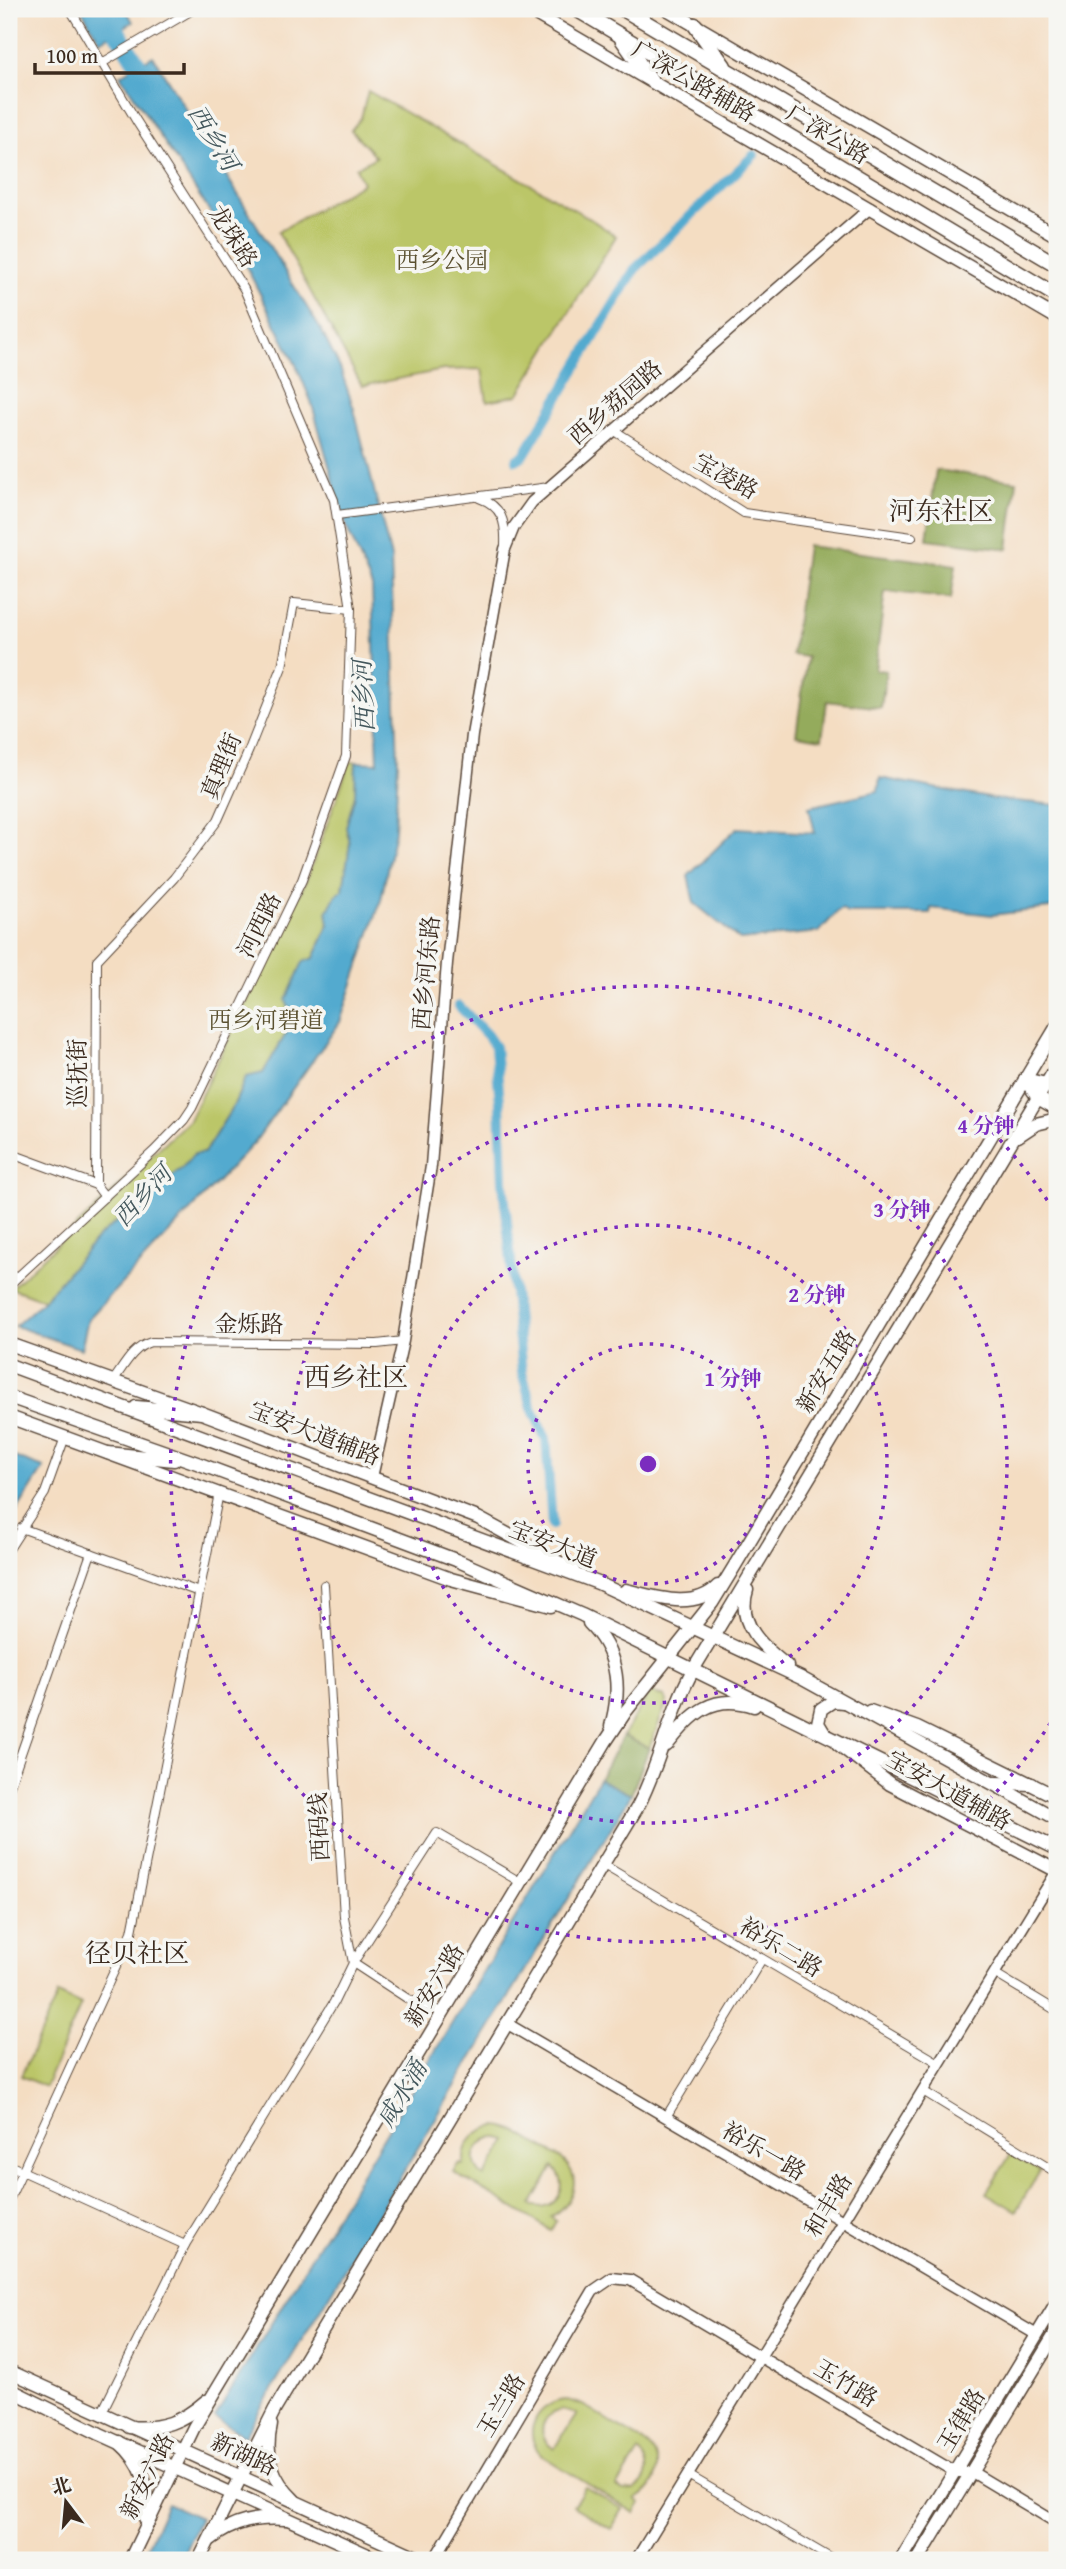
<svg xmlns="http://www.w3.org/2000/svg" width="1066" height="2569" font-family="'Gentium Book Plus','Noto Serif SC',serif">
<rect width="100%" height="100%" fill="#f6f6f2"/>
<filter id="ink" filterUnits="userSpaceOnUse"><feTurbulence type="fractalNoise" baseFrequency=".0143" numOctaves="2"/><feDisplacementMap in="SourceGraphic" scale="14" xChannelSelector="R" yChannelSelector="G"/><feConvolveMatrix kernelMatrix="1 2 1 2 8 2 1 2 1" color-interpolation-filters="sRGB"/></filter>
<filter id="wash" filterUnits="userSpaceOnUse"><feTurbulence type="fractalNoise" baseFrequency=".00686" numOctaves="4" result="noise"/><feDisplacementMap in="SourceGraphic" scale="28" xChannelSelector="R" yChannelSelector="G"/><feGaussianBlur stdDeviation="1.57" result="paint"/><feColorMatrix in="noise" values="0 0 0 0 0 0 0 0 0 0 0 0 0 0 0 0 0 1.4 0 .05"/><feComposite in="paint" operator="in"/></filter>
<g filter="url(#wash)">
<rect width="100%" height="100%" fill="#f4ddc2"/>
<!-- green -->
<g fill="#bbc668" stroke="#7b7843" stroke-width="2" fill-rule="evenodd">
<polygon points="368,91 589,218 616,236 518,395 487,401 482,369 443,370 362,386 278,232 363,183 356,168 376,157 351,130 361,118"/>
<polygon points="350,762 356,762 355,795 346,827 350,843 343,890 314,958 293,1022 263,1073 246,1077 234,1105 204,1153 193,1155 183,1167 97,1238 44,1300 11,1288 189,1120 306,881"/>
<polygon points="650,1692 665,1697 667,1702 649,1748 623,1736"/>
<polygon points="58,1994 81,2005 45,2087 21,2076"/>
<path d="M497,2126C512,2127 524,2136 537,2144C546,2149 558,2154 565,2162C583,2181 571,2205 551,2217L556,2221L551,2230L453,2172L459,2163L464,2165C462,2143 476,2129 497,2126ZM494,2137L507,2140L484,2177C468,2163 474,2142 494,2137ZM553,2167C573,2185 556,2214 531,2205Z"/>
<polygon points="1011,2154 1040,2171 1016,2211 986,2193"/>
<path d="M566,2400C582,2402 596,2413 610,2422C622,2429 637,2436 647,2445C666,2462 656,2489 636,2499L641,2503L635,2513L544,2457C519,2436 536,2402 566,2400ZM562,2410L577,2414L554,2449C536,2437 539,2415 562,2410ZM639,2452C652,2464 649,2481 634,2490L623,2491L617,2487Z"/>
<polygon points="585,2487 623,2509 611,2529 573,2506"/>
</g>
<!-- forest -->
<g fill="#94ab5c" stroke="#686a3d" stroke-width="2">
<polygon points="936,470 1017,481 1008,549 927,539"/>
<polygon points="807,546 956,565 951,599 885,591 875,670 886,671 881,708 827,701 822,739 796,735 807,657 792,655"/>
<polygon points="623,1736 649,1748 631,1795 599,1779"/>
</g>
<!-- water -->
<g fill="#52aacf" stroke="#466a76" stroke-width="2">
<polygon points="81,9 126,9 133,22 100,41"/>
<polygon points="153,56 321,330 340,368 354,409 391,558 398,763 395,831 381,900 340,1022 254,1143 88,1319 81,1349 15,1326 44,1300 97,1238 183,1167 194,1154 204,1153 234,1105 246,1077 263,1073 293,1022 286,1000 303,962 314,958 329,924 327,912 336,895 343,890 350,843 346,827 355,795 356,762 378,763 372,586 346,526 311,401 296,365 247,268 120,75"/>
<polygon points="880,778 994,799 1057,805 1057,907 992,915 931,908 930,913 847,913 842,909 837,912 819,932 740,940 694,903 688,876 737,828 815,833 809,807 878,791"/>
<polygon points="9,1455 44,1468 9,1523"/>
<polygon points="599,1779 631,1795 244,2436 215,2417"/>
<polygon points="167,2503 200,2518 181,2560 141,2560"/>
</g>
<g fill="none" stroke-linecap="round" stroke-linejoin="round">
<!-- canal -->
<g stroke="#52aacf" stroke-width="10">
<polyline points="516,460 524,455 635,269 754,155"/>
<polyline points="459,1006 487,1035 495,1047 500,1102 503,1181 522,1372 532,1408 546,1439 552,1525"/>
</g>
<!-- river -->
<polyline stroke="#52aacf" stroke-width="18" points="103,9 149,83"/>
</g>
</g>
<g filter="url(#ink)">
<g fill="none" stroke-linecap="round" stroke-linejoin="round">
<defs>
<g id="minor">
<polyline points="102,63 194,9"/>
<polyline points="615,431 744,513 912,537"/>
<path d="M479,498C502,506 506,522 505,545"/>
<polyline points="337,515 549,487"/>
<polyline points="9,1153 96,1185 105,1197"/>
<polyline points="96,1185 97,960 174,878 218,820 249,750 282,667 294,603 351,609"/>
<polyline points="9,1285 154,1151 184,1120 192,1108 302,880 346,756 351,609 334,500 244,289 137,122 70,9"/>
<path d="M113,1381C124,1366 133,1347 151,1342L377,1344L403,1341"/>
<polyline points="21,1528 199,1592"/>
<polyline points="9,1549 45,1493 65,1437"/>
<polyline points="324,1585 344,1917 353,1963 408,1999 442,2012"/>
<polyline points="9,1788 91,1553"/>
<polyline points="602,1864 939,2063"/>
<polyline points="994,1973 1057,2011"/>
<polyline points="923,2091 1057,2173"/>
<polyline points="666,2117 762,1959"/>
<polyline points="9,2165 185,2245"/>
<polyline points="9,2200 132,1932 219,1493"/>
<polyline points="101,2414 185,2245 334,2002 353,1963 437,1833 520,1882"/>
<polyline points="688,2475 834,2560"/>
</g>
<g id="tertiary">
<polyline points="372,1477 403,1341 431,1166 447,963 472,735 505,549 514,527 532,502 870,208"/>
<polyline points="506,2023 1037,2335"/>
<polyline points="434,2560 593,2291 612,2278 630,2280 955,2472 972,2472 1057,2523"/>
<polyline points="636,2560 1057,1871"/>
</g>
<g id="secondary">
<polyline points="1025,1079 1038,1098 1057,1109"/>
<polyline points="1025,1079 1046,1084 1057,1091"/>
<polyline points="9,1344 202,1413 478,1518 573,1570"/>
<polyline points="9,1417 451,1579 551,1606"/>
<polyline points="870,1711 917,1728 1057,1797"/>
<polyline points="838,1744 890,1784 1057,1871"/>
<polyline points="9,2371 423,2560"/>
<polyline points="9,2389 100,2434 379,2560"/>
<polyline points="901,2560 1057,2302"/>
<polyline points="918,2560 1057,2331"/>
</g>
<g id="primary">
<polyline points="527,9 1057,318"/>
<polyline points="667,9 1057,236"/>
<polyline points="1018,1136 1036,1124 1057,1119"/>
<polyline points="9,1365 598,1583 801,1678 1057,1819"/>
<polyline points="9,1397 197,1463 456,1560 582,1615 1057,1849"/>
<polyline points="136,1407 202,1413"/>
<polyline points="108,1453 174,1460"/>
<path d="M626,1590C655,1597 694,1611 718,1586"/>
<path d="M747,1590C736,1624 763,1647 787,1666"/>
<path d="M589,1623C618,1652 622,1688 611,1726"/>
<polyline points="824,1733 818,1723 821,1709 833,1701 843,1702"/>
<path d="M667,1745C692,1713 712,1693 754,1706"/>
<polyline points="994,1783 1032,1784"/>
<path d="M271,2425C264,2455 272,2479 294,2500"/>
<path d="M129,2427C161,2430 182,2422 206,2401"/>
<path d="M119,2442C143,2463 151,2487 145,2518"/>
<path d="M211,2539C234,2521 257,2517 285,2519"/>
<polyline points="130,2560 194,2427 606,1741 626,1711 712,1603 734,1567 1057,1026"/>
<path d="M199,2560L275,2409L638,1806C661,1762 669,1713 693,1670L1057,1066"/>
</g>
<g id="trunk">
<polyline points="576,9 1057,296"/>
<polyline points="623,9 1057,265"/>
<polyline points="695,25 724,66"/>
<polyline points="622,39 650,79"/>
</g>
</defs>
<!-- minor casing -->
<use href="#minor" stroke="#574537" stroke-width="10"/>
<!-- tertiary casing -->
<use href="#tertiary" stroke="#574537" stroke-width="13"/>
<!-- secondary casing -->
<use href="#secondary" stroke="#574537" stroke-width="15"/>
<!-- primary casing -->
<use href="#primary" stroke="#574537" stroke-width="15"/>
<!-- trunk casing -->
<use href="#trunk" stroke="#574537" stroke-width="17"/>
<!-- minor -->
<use href="#minor" stroke="#fff" stroke-width="8"/>
<!-- tertiary -->
<use href="#tertiary" stroke="#fff" stroke-width="10"/>
<!-- secondary -->
<use href="#secondary" stroke="#fff" stroke-width="12"/>
<!-- primary -->
<use href="#primary" stroke="#fff" stroke-width="12"/>
<!-- trunk -->
<use href="#trunk" stroke="#fff" stroke-width="14"/>
</g>
</g>
<!-- distance rings -->
<g fill="none" stroke="#7b2cbf" stroke-width="3.5" stroke-dasharray="3.5 7">
<circle cx="648" cy="1464" r="120"/>
<circle cx="648" cy="1464" r="239"/>
<circle cx="648" cy="1464" r="359"/>
<path d="M1056 1714A478 478 0 1 1 1056 1214"/>
</g>
<g text-anchor="middle" stroke-width="7" stroke-linejoin="round" paint-order="stroke">
<!-- street labels -->
<g font-size="23" fill="#3b2a1e" stroke="#f6f6f2">
<text transform="translate(694 81) rotate(30)" y="8">广深公路辅路</text>
<text transform="translate(828 134) rotate(31)" y="8">广深公路</text>
<text transform="translate(233 236) rotate(57)" y="8">龙珠路</text>
<text transform="translate(615 402) rotate(-41)" y="8">西乡荔园路</text>
<text transform="translate(726 476) rotate(29)" y="8">宝凌路</text>
<text transform="translate(221 766) rotate(-67)" y="8">真理街</text>
<text transform="translate(259 925) rotate(-64)" y="8">河西路</text>
<text transform="translate(426 973) rotate(-85)" y="8">西乡河东路</text>
<text transform="translate(77 1073) rotate(-90)" y="8">巡抚街</text>
<text x="249" y="1332">金烁路</text>
<text transform="translate(826 1371) rotate(-59)" y="8">新安五路</text>
<text transform="translate(315 1433) rotate(21)" y="8">宝安大道辅路</text>
<text transform="translate(553 1544) rotate(21)" y="8">宝安大道</text>
<text transform="translate(949 1790) rotate(29)" y="8">宝安大道辅路</text>
<text transform="translate(319 1827) rotate(-93)" y="8">西码线</text>
<text transform="translate(781 1947) rotate(31)" y="8">裕乐二路</text>
<text transform="translate(434 1985) rotate(-59)" y="8">新安六路</text>
<text transform="translate(764 2151) rotate(30)" y="8">裕乐一路</text>
<text transform="translate(828 2205) rotate(-59)" y="8">和丰路</text>
<text transform="translate(846 2383) rotate(31)" y="8">玉竹路</text>
<text transform="translate(501 2405) rotate(-59)" y="8">玉兰路</text>
<text transform="translate(961 2420) rotate(-59)" y="8">玉律路</text>
<text transform="translate(244 2454) rotate(25)" y="8">新湖路</text>
<text transform="translate(147 2476) rotate(-64)" y="8">新安六路</text>
</g>
<!-- park labels -->
<g font-size="23" fill="#5b5130" stroke="#f6f6f2">
<text x="442" y="268">西乡公园</text>
<text x="266" y="1028">西乡河碧道</text>
</g>
<!-- water labels -->
<g font-size="24" font-style="italic" fill="#43575c" stroke="#f6f6f2">
<text transform="translate(213 138) rotate(58)" y="8">西乡河</text>
<text transform="translate(364 696) rotate(-93)" y="8">西乡河</text>
<text transform="translate(143 1196) rotate(-47)" y="8">西乡河</text>
<text transform="translate(402 2094) rotate(-59)" y="8">咸水涌</text>
</g>
<!-- quarter labels -->
<g font-size="26" fill="#3b2a1e" stroke="#f6f6f2">
<text x="941" y="520">河东社区</text>
<text x="356" y="1386">西乡社区</text>
<text x="137" y="1962">径贝社区</text>
</g>
</g>
<circle cx="648" cy="1464" r="10" fill="#7b2cbf" stroke="#f6f6f2" stroke-width="3.5"/>
<g font-size="21" text-anchor="middle" font-weight="bold" fill="#7b2cbf" stroke="#f6f6f2" stroke-width="7" stroke-linejoin="round" paint-order="stroke">
<text x="986" y="1133">4 分钟</text>
<text x="902" y="1217">3 分钟</text>
<text x="817" y="1302">2 分钟</text>
<text x="733" y="1386">1 分钟</text>
</g>
<!-- margin -->
<rect width="1066" height="2569" fill="none" stroke="#f6f6f2" stroke-width="35"/>
<!-- north arrow -->
<g transform="translate(66 2502) rotate(344)" stroke="#f6f6f2" stroke-width="5" paint-order="stroke">
<path d="M0-5L12 26L0 18L-12 26Z" fill="#3b2a1e"/>
<text y="-10" font-size="19" font-weight="bold" text-anchor="middle" fill="#3b2a1e">北</text>
</g>
<!-- scale -->
<path d="M35 63v10h149v-10" fill="none" stroke="#3b2a1e" stroke-width="3.5"/>
<text x="46" y="63" font-size="21" fill="#3b2a1e" stroke="#f6f6f2" stroke-width="5" paint-order="stroke">100 m</text>
</svg>
